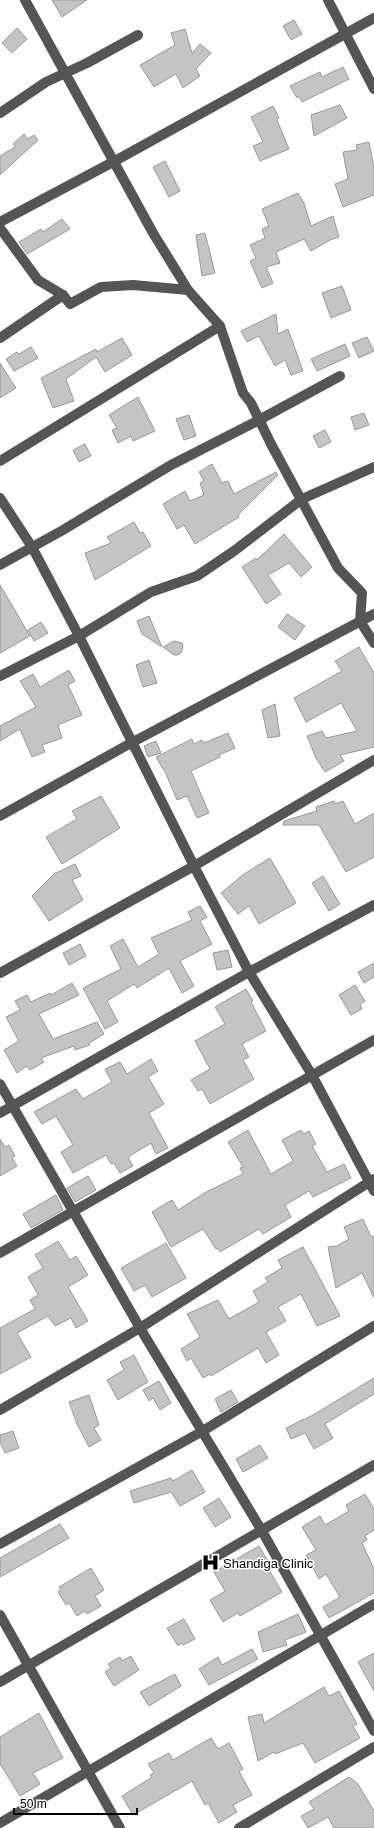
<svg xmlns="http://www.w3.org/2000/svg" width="374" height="1828" font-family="Arial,sans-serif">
<rect width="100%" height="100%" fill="#fff"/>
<!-- building -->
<g fill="#c4c4c4" stroke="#999">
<polygon points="52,0 87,0 62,17"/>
<polygon points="294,20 302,34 291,40 283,26"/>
<polygon points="17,28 27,39 12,53 2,43"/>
<polygon points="185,29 192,53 200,44 211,53 196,69 200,76 183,88 176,74 154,87 140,65 175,45 171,33"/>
<polygon points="343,67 349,79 302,102 299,96 297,98 290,86 320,72 322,77"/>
<polygon points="340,105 347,118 314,136 311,115"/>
<polygon points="273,106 279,118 277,120 289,149 260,161 253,146 263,142 251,117"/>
<polygon points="24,134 28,139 34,135 38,140 0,175 0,156 15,147 13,144"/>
<polygon points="369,142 374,167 374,195 343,207 335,184 348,179 343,152 357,150 356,145"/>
<polygon points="165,161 180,191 169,197 153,167"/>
<polygon points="298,193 304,203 311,226 333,216 339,237 330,240 311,251 304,239 276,252 280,263 266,267 273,283 262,288 250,261 256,258 250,245 265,238 262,229 269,226 262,209"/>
<polygon points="62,219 70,229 27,254 19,242 41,229 43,232"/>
<polygon points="205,233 215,273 202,276 196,235"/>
<polygon points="342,286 351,310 331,318 322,293"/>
<polygon points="276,314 278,334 288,329 303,371 291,375 285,360 275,366 259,336 247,342 241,331"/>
<polygon points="367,337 374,351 359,358 352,343"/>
<polygon points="122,338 132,355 105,372 96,357 66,379 74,401 53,408 41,378 96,349 97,352"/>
<polygon points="345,344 350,356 317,371 311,359"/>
<polygon points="31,347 38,358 14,371 6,359 17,352 19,354"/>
<polygon points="0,363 16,388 0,398"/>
<polygon points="138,397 155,431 133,441 131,436 118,443 112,430 117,428 109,415"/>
<polygon points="364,413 369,425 355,430 351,417"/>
<polygon points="189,415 196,436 184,440 176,419"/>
<polygon points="325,430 331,442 319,448 313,436"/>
<polygon points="85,444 91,456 79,462 73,450"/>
<polygon points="212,464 222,483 228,481 234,494 276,472 278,475 238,515 239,517 195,544 184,525 177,529 163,504 185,491 190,501 204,495 200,483 204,481 199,472"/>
<polygon points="134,522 140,533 143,532 151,546 95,580 85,553 111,543 107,537"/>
<polygon points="284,534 312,567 301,577 289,563 268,575 281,594 266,604 242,567 256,558 257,560"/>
<polygon points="0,585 30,636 0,653"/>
<polygon points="287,614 305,626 295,640 278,627"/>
<polygon points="149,616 162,647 142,634 137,621"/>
<polygon points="41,622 48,633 34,641 28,630"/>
<polygon points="174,641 182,643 183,646 181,653 178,655 174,655 163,647"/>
<polygon points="359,647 374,673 374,747 340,755 344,761 325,772 316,758 307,736 322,731 326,738 357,731 341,703 306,722 294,698 342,671 335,661"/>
<polygon points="149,660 157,683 143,687 136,665"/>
<polygon points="69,670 75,681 68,685 82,715 58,725 62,738 42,745 45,752 32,757 20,729 0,741 0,726 36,707 20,681 33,674 40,687"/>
<polygon points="275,704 280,736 268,738 262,710"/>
<polygon points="228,733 235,748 219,755 220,757 191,771 209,813 197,818 187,796 177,800 164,769 163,769 156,757 192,739 194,744 202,740 204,743"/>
<polygon points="156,741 161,753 148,757 144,746"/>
<polygon points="101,796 120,828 62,864 46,837 77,819 72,811"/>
<polygon points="334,801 335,804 343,801 355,824 374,813 374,857 346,872 319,825 283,825 284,821 317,811 316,807"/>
<polygon points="270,858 296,903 259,924 249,906 238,914 221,893 244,874"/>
<polygon points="75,864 81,876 72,880 83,900 49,921 32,896 54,874"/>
<polygon points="323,876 340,904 329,911 312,883"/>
<polygon points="200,906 207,917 200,921 212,944 180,961 194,986 182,993 169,968 137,988 134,984 107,1001 118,1022 105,1029 83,988 121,969 110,946 123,939 138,967 159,954 151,938 192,920 188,912"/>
<polygon points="80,944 86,956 69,965 63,953"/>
<polygon points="228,950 232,967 217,970 213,953"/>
<polygon points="374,963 374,977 364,983 358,972"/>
<polygon points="72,983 79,995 39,1014 53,1039 97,1022 104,1034 89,1043 90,1045 75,1050 74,1046 41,1058 44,1062 30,1070 27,1066 17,1073 4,1050 19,1041 6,1017 20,1010 15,1001 27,995 31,1002 50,993 51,995"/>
<polygon points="355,985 365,1001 360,1005 362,1009 351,1015 339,995"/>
<polygon points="246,989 253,1001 251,1002 266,1031 242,1044 249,1057 243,1060 254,1079 210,1104 202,1089 198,1091 191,1080 210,1069 195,1041 225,1024 215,1007"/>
<polygon points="151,1059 158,1071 148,1077 164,1104 149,1113 168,1148 156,1154 151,1143 128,1157 133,1166 120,1173 114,1163 111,1164 106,1155 73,1173 61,1152 73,1145 56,1116 42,1124 34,1112 76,1089 83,1099 112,1082 105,1069 120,1062 127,1074"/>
<polygon points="248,1130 271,1174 293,1161 282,1140 301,1130 303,1134 309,1131 316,1144 312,1146 327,1172 344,1164 351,1178 313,1197 309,1191 285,1205 291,1217 263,1234 259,1229 220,1252 217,1248 216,1249 203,1229 171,1247 152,1212 172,1200 178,1210 206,1192 243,1174 240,1168 243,1167 228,1142"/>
<polygon points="0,1139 5,1147 9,1145 15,1156 12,1158 17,1166 0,1176"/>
<polygon points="88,1176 96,1190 75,1202 67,1188"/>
<polygon points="56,1195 63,1210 31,1228 23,1214"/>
<polygon points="363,1219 371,1237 374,1236 374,1298 362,1273 336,1288 328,1247 337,1246 349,1239 344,1227"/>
<polygon points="58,1241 70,1260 76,1256 88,1275 68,1287 88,1321 76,1328 71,1318 55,1326 48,1316 17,1333 31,1357 0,1374 0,1328 35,1309 30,1300 38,1295 28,1277 43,1268 35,1255"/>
<polygon points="166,1243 186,1278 152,1297 145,1285 134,1291 121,1268"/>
<polygon points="303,1247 340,1316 317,1326 301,1294 278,1307 286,1321 266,1332 279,1355 266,1363 258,1348 211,1376 210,1374 203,1378 191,1358 187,1361 181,1349 200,1337 187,1314 218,1300 229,1319 259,1302 253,1291 268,1282 265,1278 282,1268 278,1260"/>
<polygon points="134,1355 148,1382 118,1400 107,1380 124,1370 120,1362"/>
<polygon points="374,1378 374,1394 325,1424 333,1438 314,1449 305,1433 291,1439 286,1428 313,1415"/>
<polygon points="159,1381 171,1403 160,1410 153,1398 149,1401 143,1390"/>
<polygon points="231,1390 238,1402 221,1412 215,1399"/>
<polygon points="89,1395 99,1425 94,1428 101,1440 89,1447 77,1424 69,1402"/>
<polygon points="13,1431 19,1448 5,1453 0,1442 0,1435"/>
<polygon points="260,1445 268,1458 243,1472 236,1459"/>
<polygon points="192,1470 205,1492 180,1506 171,1492 134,1503 130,1491 171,1478 173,1481"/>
<polygon points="365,1494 374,1509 374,1530 365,1536 367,1540 362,1543 374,1569 374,1593 329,1618 323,1607 340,1597 326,1574 319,1579 306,1555 316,1550 302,1527 320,1516 325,1525 349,1511 346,1505"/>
<polygon points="219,1498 231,1517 215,1527 203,1508"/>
<polygon points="60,1524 69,1538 0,1577 0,1558"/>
<polygon points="259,1546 269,1563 266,1565 282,1592 240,1616 238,1613 223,1622 210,1600 225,1591 214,1572"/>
<polygon points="91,1568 104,1590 95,1596 101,1606 87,1614 85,1611 77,1616 69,1603 66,1605 58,1592 61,1590 59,1587"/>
<polygon points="298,1614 306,1632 285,1640 287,1645 263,1652 258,1632"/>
<polygon points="184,1619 195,1639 183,1645 182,1643 178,1646 167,1628"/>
<polygon points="252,1649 258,1659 209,1685 199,1669 218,1657 222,1665"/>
<polygon points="374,1653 374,1691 358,1662"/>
<polygon points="131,1656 139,1670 114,1686 105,1672 111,1668 108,1664 120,1657 122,1661"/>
<polygon points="175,1674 181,1686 149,1706 140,1692"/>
<polygon points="324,1687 329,1696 339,1691 357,1724 353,1726 360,1738 315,1763 303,1743 275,1754 274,1752 258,1761 248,1717 262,1714 264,1723"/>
<polygon points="39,1713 63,1758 33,1773 40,1784 20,1796 0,1764 0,1737"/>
<polygon points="211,1738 218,1749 229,1743 243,1769 239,1771 252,1795 233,1805 237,1812 219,1823 208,1803 205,1805 192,1781 133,1815 122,1796 152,1777 150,1775 154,1773 148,1764 169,1753 173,1760"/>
<polygon points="349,1777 358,1784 374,1811 374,1828 334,1828 328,1817 308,1828 301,1816 314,1809 309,1802"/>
</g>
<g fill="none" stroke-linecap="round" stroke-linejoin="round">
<!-- minor -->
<g stroke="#555" stroke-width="10">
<polyline points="25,0 153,233 188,290 220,326 243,393 251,403 271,444 338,568 362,593 360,621 374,643"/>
<polyline points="328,0 374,89"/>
<polyline points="0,113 46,82 87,63 138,35"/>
<polyline points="0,222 113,162 374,18"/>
<polyline points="0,228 38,280 63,295 70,304 101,287 133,285 188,290"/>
<polyline points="0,338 63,295"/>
<polyline points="0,461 220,326"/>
<polyline points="0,498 32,547 79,636 194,866 249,972 312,1075 374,1191"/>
<polyline points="0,565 63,530 171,465 259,420 340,376"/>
<polyline points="0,676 79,636 151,592 197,576 234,551 302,499 374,467"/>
<polyline points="0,816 131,743 374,614"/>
<polyline points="0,973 194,866 374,760"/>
<polyline points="0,1084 140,1328 262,1531 374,1731"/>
<polyline points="0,1113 249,972 374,905"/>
<polyline points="0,1253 374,1040"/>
<polyline points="0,1410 140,1328 374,1179"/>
<polyline points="0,1544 201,1432 374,1326"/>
<polyline points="0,1615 120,1828"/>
<polyline points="0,1682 374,1465"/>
<polyline points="0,1823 374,1604"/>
<polyline points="239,1828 374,1747"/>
</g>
</g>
<!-- icons -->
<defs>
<symbol id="hospital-bare" viewBox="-9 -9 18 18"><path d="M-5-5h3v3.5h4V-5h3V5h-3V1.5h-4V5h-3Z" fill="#000" stroke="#fff" stroke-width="2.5" paint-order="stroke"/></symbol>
</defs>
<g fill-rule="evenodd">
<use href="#hospital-bare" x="198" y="1550" width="25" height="25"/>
</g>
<g text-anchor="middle" stroke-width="3" stroke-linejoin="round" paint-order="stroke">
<!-- poi labels -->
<g font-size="13" fill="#000" stroke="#fff" text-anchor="start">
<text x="223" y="1568">Shandiga Clinic</text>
</g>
</g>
<!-- scale -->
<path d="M14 1808v6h123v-6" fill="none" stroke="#000000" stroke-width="2"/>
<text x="20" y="1808" font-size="12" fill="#000000" stroke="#ffffff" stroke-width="3" paint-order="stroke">50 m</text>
</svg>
